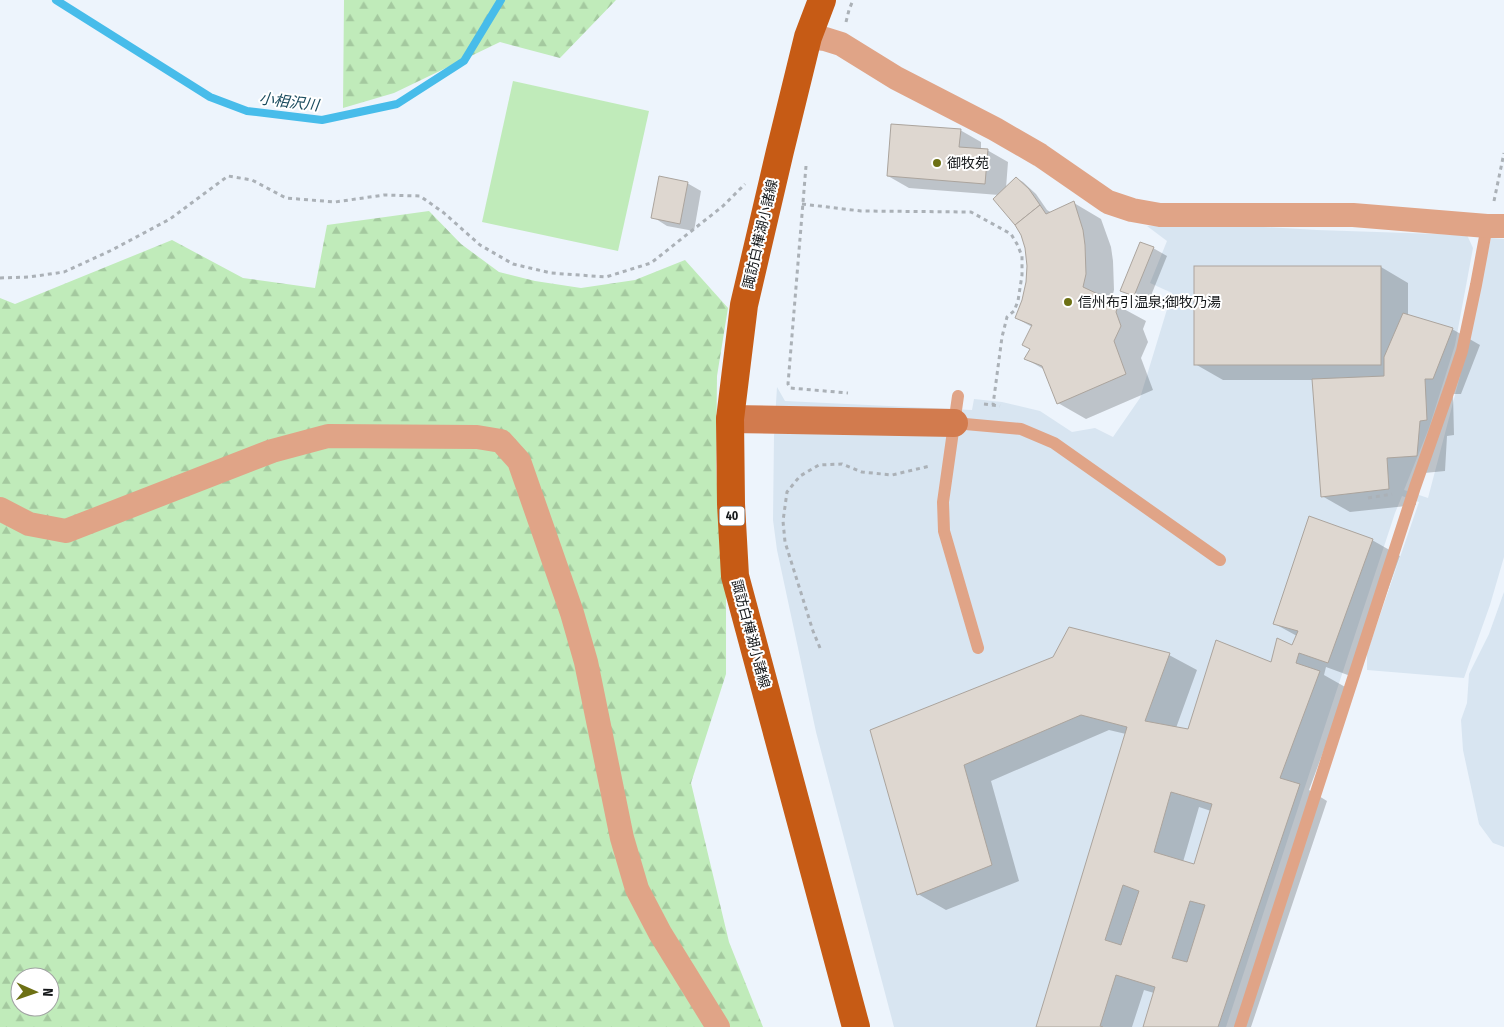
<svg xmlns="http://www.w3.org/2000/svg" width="1504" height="1027" font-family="'Fira Sans Condensed','Noto Sans JP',sans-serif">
<defs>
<pattern id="forest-firs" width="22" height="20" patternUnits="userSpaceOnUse" patternTransform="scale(1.25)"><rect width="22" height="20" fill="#c0ebba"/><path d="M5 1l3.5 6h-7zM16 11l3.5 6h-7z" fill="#a4c99f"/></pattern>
</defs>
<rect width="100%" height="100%" fill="#edf4fc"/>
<!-- built -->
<g fill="#d8e5f1">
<polygon points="1195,223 1317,230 1467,235 1473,248 1455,345 1429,428 1404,490 1428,498 1460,376 1491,238 1504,239 1504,557 1490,605 1464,678 1367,670 1367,653 1419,502 1402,496 1395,513 1226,1027 894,1027 816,732 777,550 773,520 774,436 777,387 785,401 972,410 974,399 1002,402 1040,411 1072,432 1095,428 1113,437 1140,398 1172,293 1150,283 1167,241 1147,226"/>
<polygon points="1504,592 1504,847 1493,843 1479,824 1463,750 1461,720 1467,703 1469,674 1489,634"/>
</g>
<!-- forest -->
<g fill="url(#forest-firs)" fill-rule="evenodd">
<polygon points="344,0 616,0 560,58 500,42 394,93 343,108"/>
<path d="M429,211L461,244L499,272L535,281L581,288L635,280L685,260L728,308L717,376L716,466L719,522L726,580V674L691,783L729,942L763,1027H0V298L15,304L172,240L243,278L315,288L327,225ZM20,977H50V1007H20Z"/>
</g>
<!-- pitch -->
<polygon fill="#c0ebba" points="513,81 649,111 618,251 482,222"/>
<!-- shadow -->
<g fill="#0003" fill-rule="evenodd">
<polygon points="960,130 981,142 981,150 987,150 1008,162 1006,188 1016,178 1023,182 1036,194 1047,210 1052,213 1074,203 1101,219 1111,247 1113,261 1114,290 1111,302 1146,321 1143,329 1148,342 1141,358 1153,390 1086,419 1058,403 1045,370 1026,359 1031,349 1032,327 1016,318 1023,301 1027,283 1027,248 1022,234 999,195 909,188 888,176"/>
<polygon points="687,183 701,191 694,231 667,226 653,217"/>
<polygon points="1153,248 1167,256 1148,303 1136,298 1122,290"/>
<polygon points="1381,267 1408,283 1408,316 1452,329 1480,345 1461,394 1453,394 1454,435 1447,436 1445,471 1414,474 1416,505 1350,512 1322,496 1314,380 1223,380 1195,364"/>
<path d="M1372,540L1400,556L1356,678L1326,667L1324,675L1347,688L1309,790L1327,801L1251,1027H1144L1154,993L1144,990L1132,1027H1037L1126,734L1109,730L991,781L1019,881L946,910L918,894L871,730L1169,655L1197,670L1176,728L1189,731L1293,646L1297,636L1275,624ZM1199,807L1211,811L1195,865L1183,862Z"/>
</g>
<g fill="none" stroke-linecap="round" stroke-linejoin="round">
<!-- stream -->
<polyline stroke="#47bcea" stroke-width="8" points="56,0 210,97 247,111 322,120 397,104 464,61 501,0"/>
</g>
<!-- building -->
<g fill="#ded7d0" stroke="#aba49d" fill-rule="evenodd">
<polygon points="891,124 961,129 959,147 988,149 985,184 887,176"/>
<polygon points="659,176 688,182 680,224 651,218"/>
<polygon points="1016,177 1029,189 1040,205 1015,225 993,199"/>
<polygon points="1074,201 1083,230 1085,245 1086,274 1083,287 1119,304 1116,312 1121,326 1114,341 1126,374 1057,404 1042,366 1024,359 1030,349 1022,345 1032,325 1015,318 1022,300 1026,282 1027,266 1025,248 1021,235 1015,225 1040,205 1046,214"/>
<polygon points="1140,242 1154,247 1134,296 1120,291"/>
<rect x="1194" y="266" width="187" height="99"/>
<polygon points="1403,313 1453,328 1433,379 1425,379 1427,420 1420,421 1417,456 1387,458 1389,489 1321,497 1312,379 1384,376 1384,357"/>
<path d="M1309,516L1373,539L1328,663L1299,653L1296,663L1320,671L1280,778L1300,784L1218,1027H1143L1155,987L1116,975L1100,1026L1103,1027H1036L1127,727L1081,715L964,765L992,865L917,895L870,730L1053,657L1069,627L1170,653L1145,721L1188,729L1216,640L1271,662L1277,638L1292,645L1298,631L1273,624ZM1171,792L1212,804L1194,864L1154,852ZM1123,885L1139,891L1121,945L1105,940ZM1190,901L1205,905L1187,962L1172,958Z"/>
</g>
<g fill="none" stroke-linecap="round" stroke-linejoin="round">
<!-- path -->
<g stroke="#abb1b7" stroke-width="3" stroke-dasharray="4 4" stroke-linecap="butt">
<polyline points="846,22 849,10 853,0"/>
<polyline points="806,166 788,384 790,388 848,393"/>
<polyline points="1494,201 1504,153"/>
<polyline points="802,204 861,211 971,212 1011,234 1017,244 1022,256 1022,275 1018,301 1014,311 1007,317 1002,337 993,405"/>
<polyline points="0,278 29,277 64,272 112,250 170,219 228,176 252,180 286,198 335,202 384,195 420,196 444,213 480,245 513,264 551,273 606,277 651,263 723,206 745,184"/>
<polyline points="984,404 1000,406"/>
<polyline points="1368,498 1392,494"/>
<polyline points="820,648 813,631 785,542 783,521 787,492 800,476 819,465 842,464 862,472 892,475 930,466"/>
</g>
<!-- lane -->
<g stroke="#e0a487" stroke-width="12">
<polyline points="958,396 943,502 944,531 978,648"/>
<polyline points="954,423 1021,429 1054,443 1220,560"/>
<polyline points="1240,1027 1415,487 1450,387 1462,351 1476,285 1487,226"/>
</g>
<!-- street -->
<g stroke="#e0a487" stroke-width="24">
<polyline points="808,37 825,39 841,44 896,78 995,129 1040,155 1108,202 1132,210 1160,215 1353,215 1487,226 1504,226"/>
<polyline points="0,509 29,524 66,531 272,451 328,436 477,437 501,441 519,461 572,613 586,662 622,838 637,889 660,933 718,1027"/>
</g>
<!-- secondary -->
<polyline stroke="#d27b4e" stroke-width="28" points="730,419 954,423"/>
<!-- primary -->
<polyline stroke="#c65b15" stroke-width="28" points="822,0 808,37 780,151 744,305 730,419 731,504 735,576 856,1027"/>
</g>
<!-- markers -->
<g fill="#6d7014" stroke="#fff" stroke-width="2">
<circle cx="937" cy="163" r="5"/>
<circle cx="1068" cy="302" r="5"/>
</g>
<g text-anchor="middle" stroke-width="4" stroke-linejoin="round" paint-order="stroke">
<!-- shield labels -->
<rect fill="#fff" stroke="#5b5d5f" stroke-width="1" x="719.5" y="506.5" width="25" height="19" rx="4"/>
<g font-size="12" font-weight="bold" fill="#15181a">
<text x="732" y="520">40</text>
</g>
<!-- poi labels -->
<g font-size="14" fill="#15181a" stroke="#fff" text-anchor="start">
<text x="947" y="168">御牧苑</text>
<text x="1078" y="307">信州布引温泉;御牧乃湯</text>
</g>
<!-- street labels -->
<g font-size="14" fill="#15181a" stroke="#fff">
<text transform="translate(760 234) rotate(-77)" y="5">諏訪白樺湖小諸線</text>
<text transform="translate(751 634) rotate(75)" y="5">諏訪白樺湖小諸線</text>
</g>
<!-- water labels -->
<g font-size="15" font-style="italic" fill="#194a5d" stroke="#fff">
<text transform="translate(289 102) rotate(7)" y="5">小相沢川</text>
</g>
</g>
<!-- north arrow -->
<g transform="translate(35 992) rotate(92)"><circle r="24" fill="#ffffff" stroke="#a1a3a3"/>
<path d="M0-4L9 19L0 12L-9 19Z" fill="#6d7014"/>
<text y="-8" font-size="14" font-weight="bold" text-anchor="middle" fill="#15181a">N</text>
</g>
</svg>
